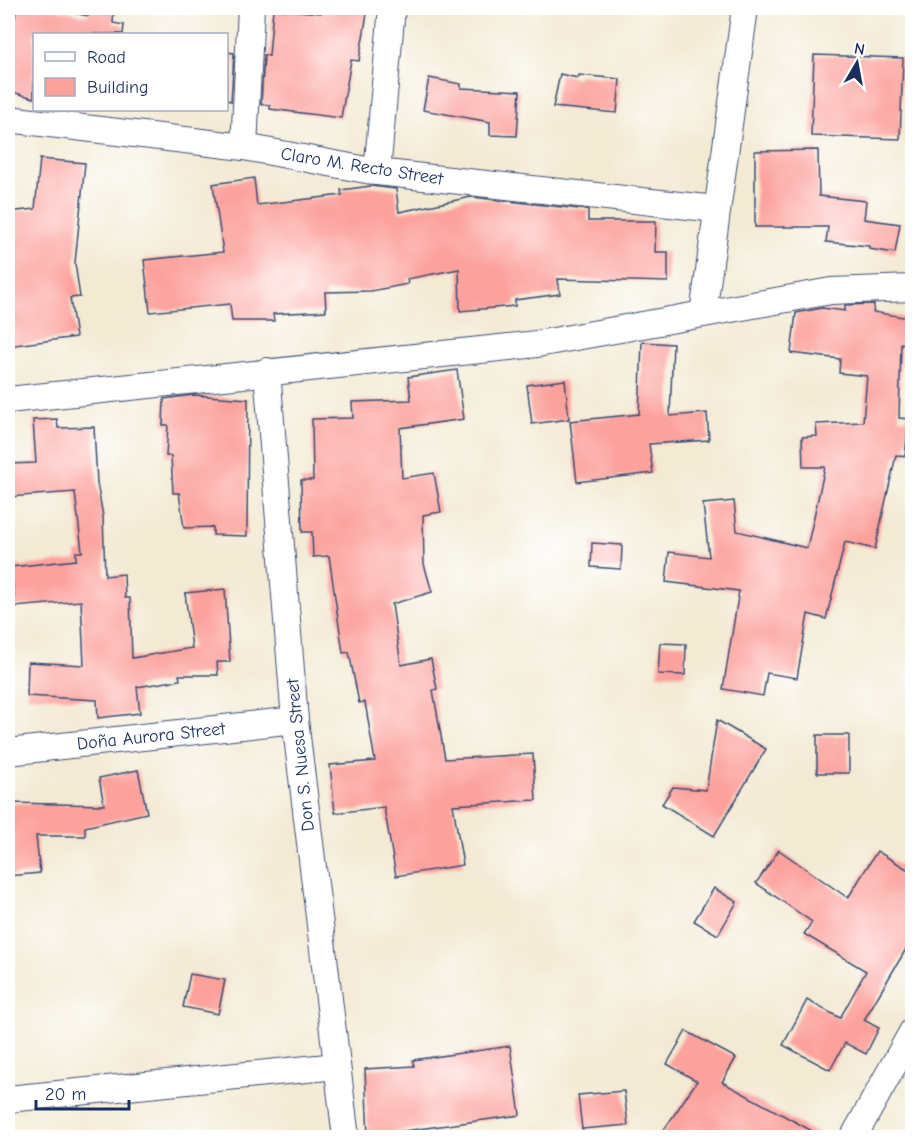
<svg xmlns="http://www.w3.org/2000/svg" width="920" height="1145" font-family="'Comic Neue',sans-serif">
<rect width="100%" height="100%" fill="#fff"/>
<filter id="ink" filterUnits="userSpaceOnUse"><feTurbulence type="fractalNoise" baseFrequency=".0167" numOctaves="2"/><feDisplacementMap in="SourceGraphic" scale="12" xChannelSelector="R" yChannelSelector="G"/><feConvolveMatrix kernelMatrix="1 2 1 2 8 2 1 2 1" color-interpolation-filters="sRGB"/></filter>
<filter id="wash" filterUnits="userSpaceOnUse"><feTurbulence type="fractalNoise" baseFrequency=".008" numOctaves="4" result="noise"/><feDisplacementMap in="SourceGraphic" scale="24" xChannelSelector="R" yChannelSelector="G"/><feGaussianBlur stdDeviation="1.35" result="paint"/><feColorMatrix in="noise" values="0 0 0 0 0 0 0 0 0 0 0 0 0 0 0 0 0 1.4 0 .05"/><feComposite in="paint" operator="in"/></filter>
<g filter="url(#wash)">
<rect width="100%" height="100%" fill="#f3ead4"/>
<g id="blocks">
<!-- building -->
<g fill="#fca19c">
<polygon points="17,8 52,8 88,16 88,8 114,8 113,23 124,25 123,34 34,34 34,98 8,91 8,47"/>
<polygon points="322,8 368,8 359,61 351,60 341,118 270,109 270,105 261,104 264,55 269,56 273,9 321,13"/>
<polygon points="226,52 234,53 231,101 226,100"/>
<polygon points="814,55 903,58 900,139 811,136"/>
<polygon points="560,74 578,78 579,75 620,79 617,113 553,107"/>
<polygon points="429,78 461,84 461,88 520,91 517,136 490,135 490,122 423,110"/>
<polygon points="818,150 819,196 866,201 864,219 900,224 895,253 869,249 869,246 826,242 828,227 755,227 755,151"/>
<polygon points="40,159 85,163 75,263 80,297 70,298 76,337 8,346 8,212 35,209"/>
<polygon points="254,178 257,205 342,195 341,190 371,186 396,189 399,212 471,197 588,210 588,221 656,221 655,252 668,252 668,282 558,279 560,294 515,300 515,306 460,311 459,269 407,279 408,284 371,291 325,292 326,311 273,314 274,321 232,321 230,304 150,312 144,260 223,252 213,184"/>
<polygon points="874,304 873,312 909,318 905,344 901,343 899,418 909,419 905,456 896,455 875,549 845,542 826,619 808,614 797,678 767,673 763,696 723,689 739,591 666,582 669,552 709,557 703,504 734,501 737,531 807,548 825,467 803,467 802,437 817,436 816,424 863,422 867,376 839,373 840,359 791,353 796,313 822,308 845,311 845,305"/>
<polygon points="642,342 673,344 670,416 707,413 709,440 649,444 653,473 577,482 570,421 639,414"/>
<polygon points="457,370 464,419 400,428 402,478 434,473 441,512 423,515 424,564 432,592 392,604 401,665 431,659 437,689 433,690 445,759 533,754 536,800 453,805 463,865 396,876 384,807 335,813 330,765 375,761 365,702 359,703 349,652 343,653 329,556 313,557 312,532 302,532 301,480 313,480 312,419 353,418 352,402 411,400 408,377"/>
<polygon points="565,380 569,419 532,424 527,385"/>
<polygon points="193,395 248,399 247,536 213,535 213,527 184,528 179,493 173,493 171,456 166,456 168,425 163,425 164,399"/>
<polygon points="57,419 58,428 94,427 97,483 103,516 105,576 124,574 125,598 130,598 132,658 192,648 185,593 225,589 230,662 217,662 218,675 179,675 180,680 137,687 140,713 98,718 97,700 27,696 28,662 84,665 81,601 15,607 11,567 76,560 76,552 82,552 75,492 8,497 8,464 36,463 33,420"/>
<polygon points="592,543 622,545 621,569 591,567"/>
<polygon points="660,643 686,644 685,675 658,674"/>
<polygon points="717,720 766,749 714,836 662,804 673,787 706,790"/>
<rect x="817" y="735" width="32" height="38"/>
<polygon points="138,770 147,813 85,827 85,836 36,836 40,873 8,876 8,803 104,805 99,778"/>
<polygon points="779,850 848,898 877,851 912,872 912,939 864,1020 879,1028 866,1054 845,1043 830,1070 783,1045 807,1000 840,1018 866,971 804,934 812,922 756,883"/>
<polygon points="714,888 737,902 718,935 694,921"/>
<polygon points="190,974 225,980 218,1014 183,1007"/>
<polygon points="686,1031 736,1058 722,1082 823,1137 723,1137 707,1129 701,1137 659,1137 697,1081 667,1064"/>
<polygon points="510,1046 520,1115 397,1132 398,1137 368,1137 365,1069 414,1066 413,1060"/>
<polygon points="624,1091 628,1125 582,1129 578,1095"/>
</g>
</g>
</g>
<g filter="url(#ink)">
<use href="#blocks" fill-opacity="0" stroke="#3b4b70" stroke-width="1.5"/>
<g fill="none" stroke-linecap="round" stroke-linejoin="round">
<defs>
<g id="minor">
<polyline points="8,119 244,147 377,172 716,209"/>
<polyline points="244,147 251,8"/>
<polyline points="377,172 392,8"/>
<polyline points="703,314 745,8"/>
<polyline points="267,371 295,720 346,1138"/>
<polyline points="8,400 537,344 831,291 912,288"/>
<polyline points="8,752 295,720"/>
<polyline points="8,1099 337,1066"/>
<polyline points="853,1138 912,1032"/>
</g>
</defs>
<!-- minor casing -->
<use href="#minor" stroke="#3b4b70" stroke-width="28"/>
<!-- minor -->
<use href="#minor" stroke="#fff" stroke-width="26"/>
</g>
</g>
<g text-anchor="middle" stroke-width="6" stroke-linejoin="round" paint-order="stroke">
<!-- street labels -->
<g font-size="18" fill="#1b2f5e" stroke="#fff">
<text transform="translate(362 166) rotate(9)" y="6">Claro M. Recto Street</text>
<text transform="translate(151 736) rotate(-6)" y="6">Doña Aurora Street</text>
<text transform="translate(300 755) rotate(-96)" y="6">Don S. Nuesa Street</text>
</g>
</g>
<!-- margin -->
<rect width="920" height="1145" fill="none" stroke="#fff" stroke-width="30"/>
<!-- legend -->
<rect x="33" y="33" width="195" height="78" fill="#ffffff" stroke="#a4acbf" stroke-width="1.5"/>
<rect x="45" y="52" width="30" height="9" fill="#ffffff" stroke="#a4acbf" stroke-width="1.5"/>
<text x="87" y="63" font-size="18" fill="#1b2f5e">Road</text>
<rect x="45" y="78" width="30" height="18" fill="#fca19c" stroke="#a4acbf" stroke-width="1.5"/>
<text x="87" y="93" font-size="18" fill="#1b2f5e">Building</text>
<!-- north arrow -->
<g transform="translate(857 63) rotate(10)" stroke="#ffffff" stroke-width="4.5" paint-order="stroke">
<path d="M0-4.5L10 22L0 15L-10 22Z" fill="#1b2f5e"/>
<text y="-9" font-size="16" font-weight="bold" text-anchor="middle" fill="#1b2f5e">N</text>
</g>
<!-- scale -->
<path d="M36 1100v9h93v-9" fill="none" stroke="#1b2f5e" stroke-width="3"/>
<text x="45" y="1100" font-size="18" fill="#1b2f5e" stroke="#ffffff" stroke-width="4.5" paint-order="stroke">20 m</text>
</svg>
